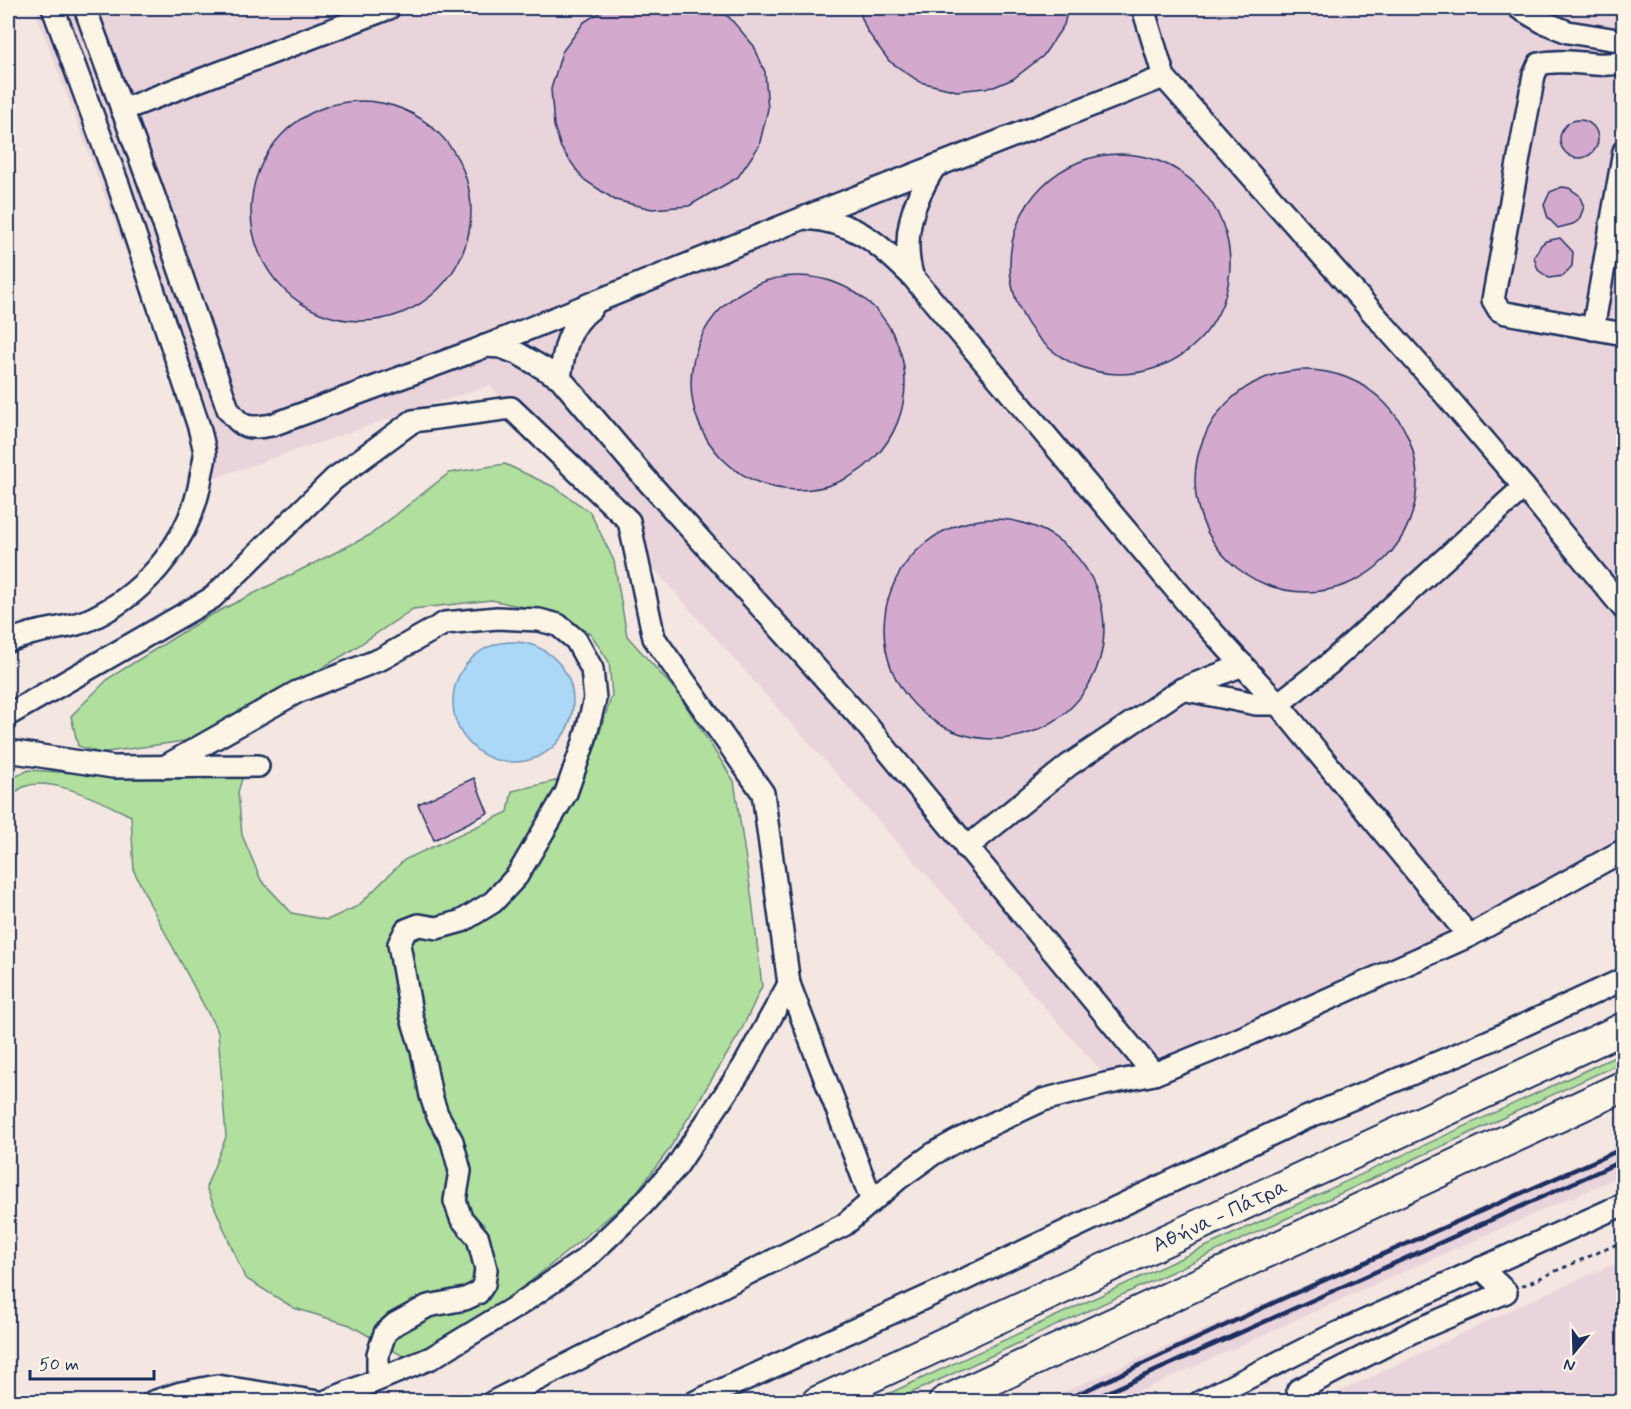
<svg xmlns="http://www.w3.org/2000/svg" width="1631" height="1409" font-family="Mynerve,sans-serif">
<rect width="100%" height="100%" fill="#f4e6e0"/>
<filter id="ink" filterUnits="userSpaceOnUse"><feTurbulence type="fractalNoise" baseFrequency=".0167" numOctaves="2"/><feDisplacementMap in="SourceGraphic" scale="12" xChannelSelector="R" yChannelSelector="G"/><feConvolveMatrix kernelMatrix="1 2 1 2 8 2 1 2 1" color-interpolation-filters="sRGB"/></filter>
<g filter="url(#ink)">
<!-- built -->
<g fill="#ead4db">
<polygon points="34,8 1623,8 1623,867 1112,1083 490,385 211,479"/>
<polygon points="1623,1145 1623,1175 1357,1292 1119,1401 1043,1401"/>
<polygon points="1623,1260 1623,1401 1321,1401 1530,1301"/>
</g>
<!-- green -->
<g fill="#b1df9d" stroke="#66877e" stroke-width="1.5">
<path d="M505,464L554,487L590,512L614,561L627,636L677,692L734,781L752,900L762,986L740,1033L668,1151L632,1198L502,1305L406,1358L350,1325L294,1308L245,1278L206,1187L226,1137L218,1032L151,906L134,871L131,816C106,804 37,766 14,794C11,797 9,802 8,806V780L29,770L102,775L243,776L238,792L242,835L261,880L292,913L327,920L358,906L404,860L508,812L512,791L568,778L594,750L612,695L609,662L591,634L547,612L491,600L413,609L347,653L205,738L100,753L78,746L71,716L109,678L207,617L370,535L449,473Z"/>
<polygon points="1623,1053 1623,1062 894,1401 873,1401"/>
</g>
<!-- water -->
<circle fill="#aad8f6" stroke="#7194b9" stroke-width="1.5" cx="513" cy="702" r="60"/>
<!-- building -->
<g fill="#d3a9ce" stroke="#1b2f5e" stroke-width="1.5">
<polygon points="607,8 712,8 729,17 754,46 765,72 768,109 759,146 738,177 689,206 652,209 615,200 583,179 561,148 554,126 551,89 562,52 584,22"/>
<polygon points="858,8 1068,8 1064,25 1043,56 1013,79 994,87 957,91 920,82 889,61 867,31"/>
<circle cx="361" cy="211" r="110"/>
<circle cx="1579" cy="139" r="19"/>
<circle cx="1120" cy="264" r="110"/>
<polygon points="1562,187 1569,188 1579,195 1584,207 1579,220 1573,224 1558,228 1548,218 1544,205 1550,192"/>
<polygon points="1560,238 1573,252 1572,266 1563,276 1549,278 1538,270 1534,257 1541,245 1546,241"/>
<circle cx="798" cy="383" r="107"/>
<circle cx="1306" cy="481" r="111"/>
<circle cx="994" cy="629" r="110"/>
<polygon points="474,778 488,813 434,840 418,804"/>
</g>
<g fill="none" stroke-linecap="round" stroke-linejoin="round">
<defs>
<g id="minor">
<path d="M85,8L154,196L228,409C242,429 248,429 272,425L476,350L803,218L1164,77"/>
<polyline points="1143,8 1164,77 1436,384 1524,487 1624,609"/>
<polyline points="1519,8 1543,22 1568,32 1624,41"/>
<path d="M1624,62C1596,69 1568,57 1539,64L1534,75L1493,300L1499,310L1506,313L1624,334"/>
<polyline points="122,110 389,8"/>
<path d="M805,218C857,222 876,242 912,276L1198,616L1278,704L1469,936"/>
<path d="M912,276C901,235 913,201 935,166"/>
<polyline points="1593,329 1624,151"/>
<polyline points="485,346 501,347 519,354 560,378 644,477 865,723 1154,1074"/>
<path d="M560,378C564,349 568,326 592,308"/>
<path d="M8,641C16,639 25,635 34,633C54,628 76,627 95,617C149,590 192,537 201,477C202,469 205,461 205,454C204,445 201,436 199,427L119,187L53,8"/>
<polyline points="1182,689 1256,704 1278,704 1329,664 1524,487"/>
<polyline points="8,715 212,598 334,479 413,421 511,408 629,521 654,638 763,793 789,984 872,1201"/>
<polyline points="8,751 113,767 258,766"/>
<polyline points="164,767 297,692 381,659 445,623 497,618 539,620 558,625 576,640 592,669 595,699 584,742 566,793 517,876 493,902 462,921 437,928 419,925 406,930 399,944 412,1018 422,1050 431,1096 437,1114 452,1141 460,1171 455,1201 461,1218 478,1238 486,1269 484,1284 478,1293 465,1299 428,1306 395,1324 385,1333 378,1354 378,1379"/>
<polyline points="966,848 1069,765 1182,689 1243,665"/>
<polyline points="1298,1390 1412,1332 1506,1292 1481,1268"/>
<polyline points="153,1402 181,1393 217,1386 319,1402"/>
<polyline points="324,1402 431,1358 517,1306 584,1260 642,1205 677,1166 744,1066 789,984"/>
<polyline points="493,1402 844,1225 898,1179 933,1154 958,1140 1043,1100 1105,1084 1154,1074 1230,1043 1469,936 1624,850"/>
<polyline points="695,1402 953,1285 1301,1120 1487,1042 1624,979"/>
<polyline points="1200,1402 1331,1336 1624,1204"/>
</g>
<g id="highway">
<path id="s1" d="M817,1402L1624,1028"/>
<polyline points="944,1402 1624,1086"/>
</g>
</defs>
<!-- minor casing -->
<use href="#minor" stroke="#1b2f5e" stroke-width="26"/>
<!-- highway casing -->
<use href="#highway" stroke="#1b2f5e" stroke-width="34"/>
<!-- path -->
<polyline stroke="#1b2f5e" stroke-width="3" stroke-dasharray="4.5 4.5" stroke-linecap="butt" points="1522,1286 1624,1241"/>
<!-- minor -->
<use href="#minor" stroke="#fcf5e5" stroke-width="21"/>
<!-- highway -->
<use href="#highway" stroke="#fcf5e5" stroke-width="30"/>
<!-- rail -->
<g stroke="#1b2f5e" stroke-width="4.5">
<polyline points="1061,1402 1284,1298 1624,1148"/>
<polyline points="1086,1402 1624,1160"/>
</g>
</g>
</g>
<g text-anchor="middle" stroke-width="5" stroke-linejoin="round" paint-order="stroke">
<!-- street labels -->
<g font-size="21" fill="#1b2f5e" stroke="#fcf5e5">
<text dy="7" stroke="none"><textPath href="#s1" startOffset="444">Αθήνα - Πάτρα</textPath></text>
</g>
</g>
<!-- margin -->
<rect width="1631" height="1409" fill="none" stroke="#fcf5e5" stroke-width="30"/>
<rect x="15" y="15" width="1601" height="1379" fill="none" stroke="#1b2f5e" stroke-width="2" filter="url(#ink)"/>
<!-- north arrow -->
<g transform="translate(1574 1352) rotate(199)" stroke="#fcf5e5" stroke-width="4.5" paint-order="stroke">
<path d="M0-4.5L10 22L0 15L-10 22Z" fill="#1b2f5e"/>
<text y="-9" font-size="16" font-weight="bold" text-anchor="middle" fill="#1b2f5e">N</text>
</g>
<!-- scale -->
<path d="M30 1370v9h124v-9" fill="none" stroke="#1b2f5e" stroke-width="3"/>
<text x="39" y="1370" font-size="18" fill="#1b2f5e" stroke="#fcf5e5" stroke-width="4.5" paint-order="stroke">50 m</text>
</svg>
